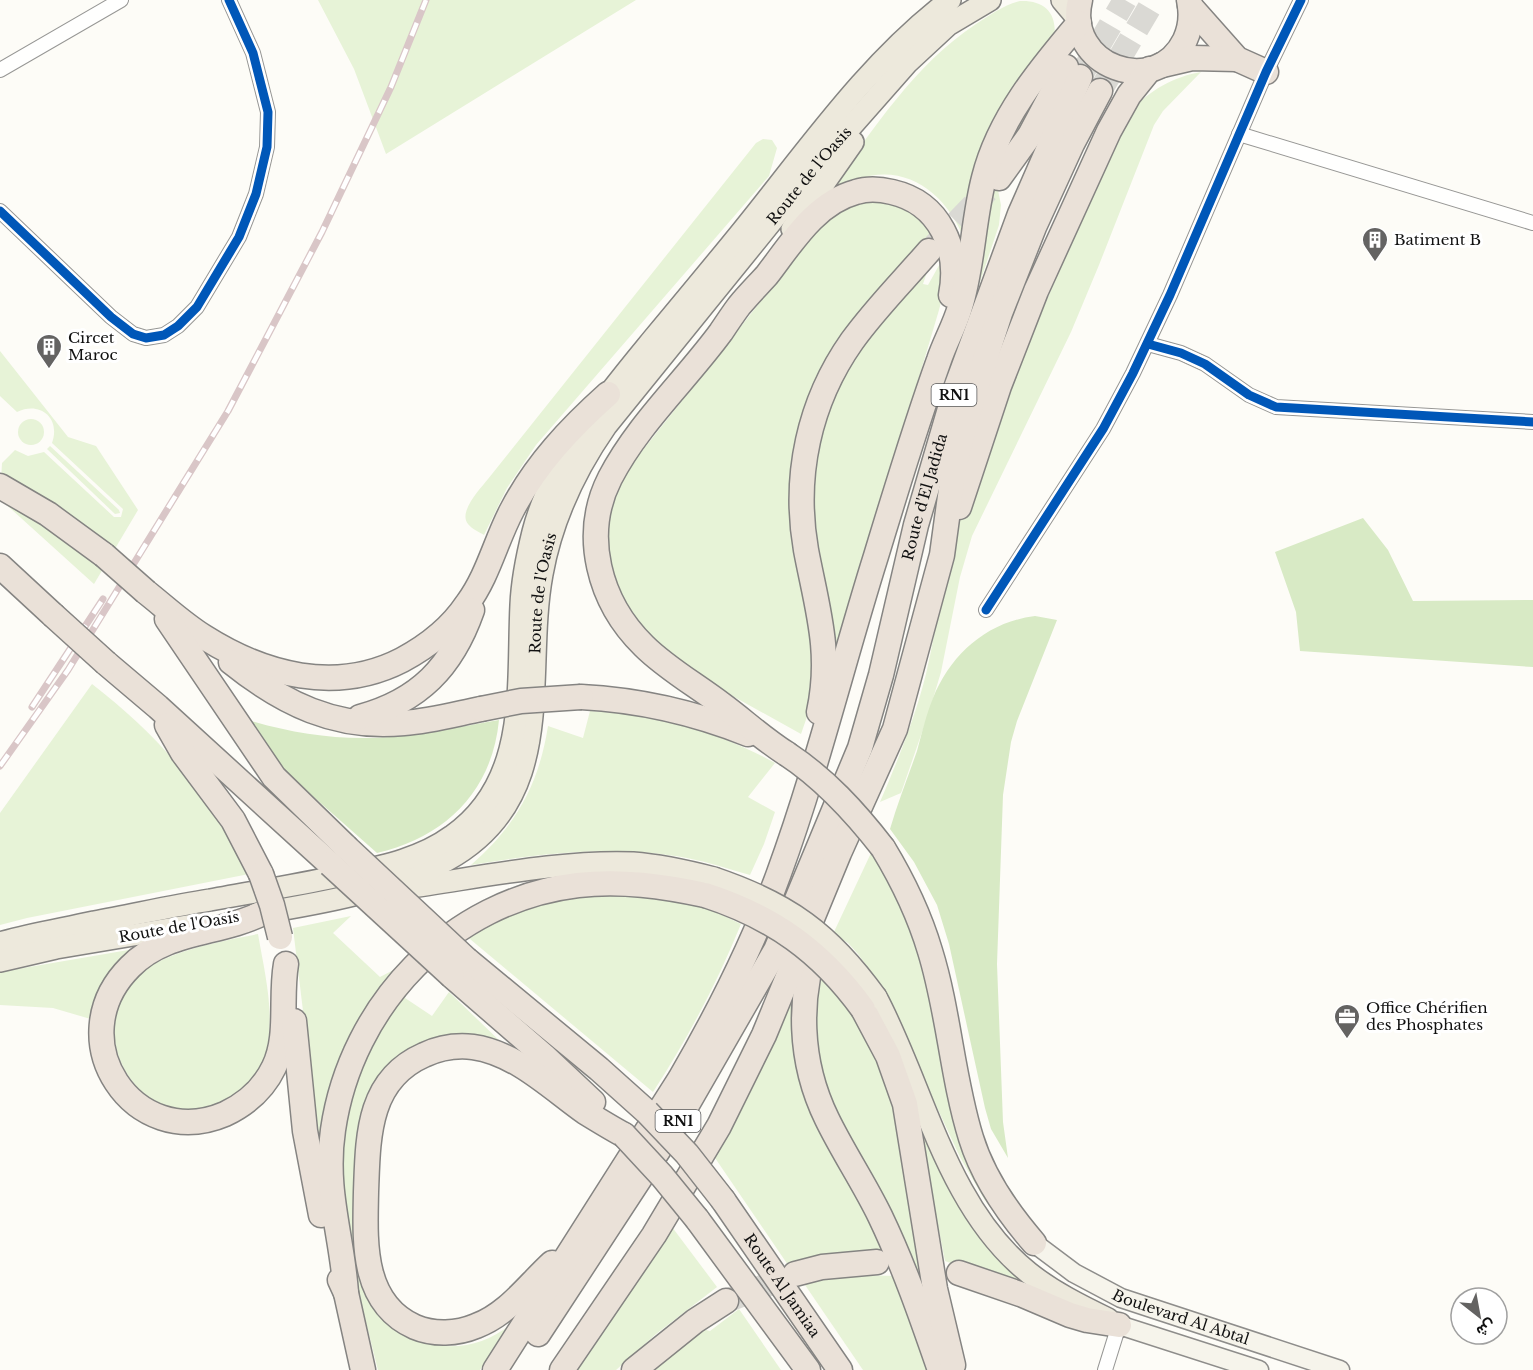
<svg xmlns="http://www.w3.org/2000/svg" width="1533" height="1370" font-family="'Libre Baskerville',Vazirmatn,serif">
<rect width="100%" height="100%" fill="#fdfcf7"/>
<!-- green -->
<g fill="#e7f3d7">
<polygon points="318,0 636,0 386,154 354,69"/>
<path d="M1020,1C1045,0 1058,14 1054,38L964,239C948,196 907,162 859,179C850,182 842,188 834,192L831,187C874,129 914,65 976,24C990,15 1004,5 1020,1Z"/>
<polygon points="1060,60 996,180 1001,205 999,225 972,306 998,153"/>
<path d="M1201,72L1163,111L1154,125L1099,265L1071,332L972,536L960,577L941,672L929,712L901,793L880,802C898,760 915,718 926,674C938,622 944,569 960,518C972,482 987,447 1001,412C1041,310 1085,210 1132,111C1147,91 1176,76 1201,72Z"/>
<path d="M763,139L772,140L777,148L769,176L536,445L507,488L484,535C479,532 472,529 468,524C458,512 480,489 488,479L756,143Z"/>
<polygon points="861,198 910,204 930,232 926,241 809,398 816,644 809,711 801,734 684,669 670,659 624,607 608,558 608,524 611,508 616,493 631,465 815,233 835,214"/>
<polygon points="942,260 942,298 939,310 836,656 811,525 812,455 843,373 856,353 930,263 923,284 928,285"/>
<path d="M0,351L68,437L96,446L138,510L94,584L0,499L2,463L15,450L28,456L44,452L114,517H121L123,509L52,443C61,418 40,401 17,412L0,396Z"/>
<circle cx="31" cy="432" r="13"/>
<polygon points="50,446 119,510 120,513 115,514 47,449"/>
<path d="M92,684C161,737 210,796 249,874L27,918L0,925V813Z"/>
<path d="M590,711C657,714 717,731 775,763L748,797L775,812L764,844L750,875C729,869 708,862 687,858C616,845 542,853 471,865C516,826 539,784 548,726L583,738Z"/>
<polygon points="871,853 903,903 1010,1227 1035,1256 1006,1229 984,1199 960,1157 880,985 858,954 848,943 833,934"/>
<path d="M623,891L703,906L741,924C717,983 688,1038 653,1092L464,934L554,899Z"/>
<polygon points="351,916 333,933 380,977 403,965 380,993 325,1193 293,928"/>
<path d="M258,934C265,975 277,1020 264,1060C260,1075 248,1086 236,1095C231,1099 224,1105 218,1107C134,1134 75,1022 146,969C173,950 226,940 258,934Z"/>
<polygon points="140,948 94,1020 53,1008 0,1005 0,972"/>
<path d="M416,974L405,998L432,1016L449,992L505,1046L398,1057L358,1229L416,1340C450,1352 482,1347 510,1325L480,1370H378L345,1239L336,1174L356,1066Z"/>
<polygon points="821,979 859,1021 895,1098 933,1313 850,1148 819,1072 815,1026 817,994"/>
<polygon points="796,994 795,1016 893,1253 788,1265 713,1155"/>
<polygon points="916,1113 955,1199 976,1231 1065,1306 945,1261"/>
<polygon points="672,1227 717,1287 656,1334 616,1370 576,1370 606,1328"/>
<polygon points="850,1275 897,1276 929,1370 863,1370 803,1282"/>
<polygon points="739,1309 781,1370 649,1370 698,1328 710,1331"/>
</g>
<!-- forest -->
<g fill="#d8eac5">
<polygon points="1363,518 1388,550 1413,601 1533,600 1533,667 1300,651 1296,612 1275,552"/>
<path d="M1035,616L1057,620L1017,721L1011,742L1003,795L997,964L1003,1122L1008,1158L991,1129L985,1108L949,944L937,905L914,862L890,829C898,802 908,777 917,751C922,733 926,715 933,698C951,654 987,622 1035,616Z"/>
<path d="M248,720C288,732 329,739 371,738C414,737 457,727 499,720C492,792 445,837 377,853L290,776L278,763Z"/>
</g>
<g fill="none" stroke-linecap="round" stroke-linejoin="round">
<!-- highway-tunnel -->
<g stroke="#dad9d4" stroke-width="24" stroke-dasharray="24 12" stroke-linecap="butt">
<polyline points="1080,77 1125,0"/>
<polyline points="1100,91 1154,0"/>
<polyline points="932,248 987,191"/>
<polyline points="726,1301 795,1274"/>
</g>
<defs>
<g id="street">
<polyline points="0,70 121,0"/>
<polyline points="1239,134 1533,223"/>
<polyline points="0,211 111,317 133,334 146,338 164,335 178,326 197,307 239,237 256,194 267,147 268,112 253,53 229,0"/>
<polyline points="1148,344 1181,353 1205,364 1249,395 1276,407 1533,422"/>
<polyline points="986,610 1103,429 1133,373 1170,295 1266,72 1301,0"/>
<polyline points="1105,1370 1119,1325"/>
</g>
<g id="secondary">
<path id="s1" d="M1034,1243L1074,1273L1121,1298L1340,1370"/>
<polyline points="1119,1325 1259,1370"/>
</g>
<g id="primary">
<polyline points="1062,0 1078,19"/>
<polyline points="792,229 853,142"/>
<path d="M404,888C477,878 560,860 633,863C660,865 687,871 714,878"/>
<path id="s2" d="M256,914C322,903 389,892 447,860C561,797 523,677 542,574C552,519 574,472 606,426L818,164L907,63L948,25L990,0"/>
<path d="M0,943C31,934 63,929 94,922C133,915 171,906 210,900C252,892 293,886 334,877C374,868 418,861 452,836C529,782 517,688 521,605C522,581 527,556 533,532C551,461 607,395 653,339C683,303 713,267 743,230C807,151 868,62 950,0"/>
<polyline points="0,961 56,948 199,924"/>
<path d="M876,997C924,1087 946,1207 1029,1273C1053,1292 1081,1306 1108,1319"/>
</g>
<g id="highway">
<path d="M1080,0C1064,66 1156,100 1185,40C1191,27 1192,14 1189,0"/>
<polyline points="1190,6 1237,59 1266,72"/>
<polyline points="1162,65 1192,58 1237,59"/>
<polyline points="999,178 1030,135 1066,67"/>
<polyline points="0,486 48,514 104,555"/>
<polyline points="959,507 999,386 1036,291 1109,131 1129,95 1150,69"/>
<polyline points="0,566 53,615"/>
<path d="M146,592C165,607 183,624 204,637C264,675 336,694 402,660C428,646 451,628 467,604C488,576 496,540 512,510C536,464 570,428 608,394"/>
<polyline points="167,619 274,777 346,847"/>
<path d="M231,662C282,703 336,730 404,723C430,721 456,714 481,709"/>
<polyline points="106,663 158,707 330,864"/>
<path d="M581,697C640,700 693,712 748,734"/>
<path d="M819,712C832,652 817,608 806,550C793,476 809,402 852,341C875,309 903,281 929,251"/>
<path d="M360,717C419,701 452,667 472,610"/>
<polyline points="167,725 183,753 233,820 261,874"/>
<path d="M787,754C763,739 743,720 721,704C696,685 666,668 644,646C599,602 581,535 610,478C638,424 685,381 721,332C727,323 733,314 739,306C748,295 758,285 767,275C791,244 815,203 856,192C868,188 880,189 892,192C940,203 960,249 951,295"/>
<path d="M883,848C903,881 919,914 930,951C949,1012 952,1077 971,1138C983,1177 1008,1213 1034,1243"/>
<path d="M263,913C219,935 166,930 130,967C58,1039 134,1153 225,1114C246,1104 264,1088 274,1067C289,1036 280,998 286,964"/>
<path d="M819,937C797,997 799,1062 827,1119C843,1152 864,1183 880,1216C904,1266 922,1318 940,1370"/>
<polyline points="467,960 599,1069 647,1112"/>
<polyline points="452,976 544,1056 593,1102"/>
<polyline points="863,1009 888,1056 905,1104 935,1289 953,1365"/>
<polyline points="294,1021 305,1131 321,1215"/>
<path id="s3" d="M723,1200L840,1370"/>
<polyline points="697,1219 808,1370"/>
<path d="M552,1263C528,1285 508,1314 476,1326C457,1334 434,1335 415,1327C361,1303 365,1241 366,1192C368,1138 367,1080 424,1055C439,1048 456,1045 473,1047C516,1053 551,1088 585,1112C598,1120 611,1128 624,1135"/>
<polyline points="959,1273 1023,1295 1070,1315 1087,1320 1119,1325"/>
<polyline points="795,1274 822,1267 877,1262"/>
<polyline points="340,1280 346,1293 363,1370"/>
<path d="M346,1293C342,1235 324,1190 333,1130C351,1005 451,900 578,885C621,880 663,886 705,895"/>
<path id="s4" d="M538,1334L680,1117L776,950L860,748L881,675L916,525L956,388L1020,214L1080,77"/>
<path d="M495,1370L680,1079C719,1012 753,945 779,873C817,769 843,661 876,556C896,490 916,424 939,360C945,342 955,325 960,307C973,265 973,220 984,178C999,118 1040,69 1079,23"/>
<polyline points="562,1370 654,1235 719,1126 764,1035 839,853 895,729 942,555 954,467 973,397 1000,313 1034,227 1072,144 1100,91"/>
<polyline points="634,1370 695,1321 726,1301"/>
</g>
</defs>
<!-- street casing -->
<use href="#street" stroke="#979795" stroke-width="16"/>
<!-- secondary casing -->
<use href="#secondary" stroke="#8e8d8b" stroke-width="21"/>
<!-- primary casing -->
<use href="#primary" stroke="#858482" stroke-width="24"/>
<!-- highway casing -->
<use href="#highway" stroke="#858482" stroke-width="27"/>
<!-- street -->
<use href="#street" stroke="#fffffe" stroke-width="14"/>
<!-- secondary -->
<use href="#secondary" stroke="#f6f4eb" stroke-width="18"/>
<!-- primary -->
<use href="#primary" stroke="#ede9dc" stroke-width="21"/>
<!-- highway -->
<use href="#highway" stroke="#eae1d8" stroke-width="24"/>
<defs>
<g id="rail">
<polyline points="32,707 103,599"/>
<polyline points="0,766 68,670 228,411 322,232 391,87 426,0"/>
</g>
</defs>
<!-- rail casing -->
<use href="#rail" stroke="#d9c6c7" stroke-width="7"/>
<!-- rail -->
<use href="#rail" stroke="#fff" stroke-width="4.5" stroke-dasharray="14" stroke-linecap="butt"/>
<defs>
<path id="primary-bridge" d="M714,878C788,903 830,933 876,997"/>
<g id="highway-bridge">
<polyline points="104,555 146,592"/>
<polyline points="53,615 106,663"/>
<polyline points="481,709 521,701 581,697"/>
<path d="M787,754C825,779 855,812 883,848"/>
<polyline points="346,847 467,960"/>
<polyline points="330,864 452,976"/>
<polyline points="261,874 272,905 280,937"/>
<path d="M705,895C773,917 821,951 863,1009"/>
<polyline points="647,1112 687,1154 723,1200"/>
<polyline points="624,1135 662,1176 697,1219"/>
</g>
</defs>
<!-- primary-bridge casing -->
<use href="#primary-bridge" stroke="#858482" stroke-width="24" stroke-linecap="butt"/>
<!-- highway-bridge casing -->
<use href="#highway-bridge" stroke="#858482" stroke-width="27" stroke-linecap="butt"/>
<!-- primary-bridge -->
<use href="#primary-bridge" stroke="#ede9dc" stroke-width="21"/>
<!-- highway-bridge -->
<use href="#highway-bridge" stroke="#eae1d8" stroke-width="24"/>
<defs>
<g id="cycleway">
<polyline points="0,211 111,317 133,334 146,338 164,335 178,326 197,307 239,237 256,194 267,147 268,112 253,53 229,0"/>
<polyline points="1148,344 1181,353 1205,364 1249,395 1276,407 1533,422"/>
<polyline points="986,610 1103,429 1133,373 1170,295 1266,72 1301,0"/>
</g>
</defs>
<!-- cycleway casing -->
<use href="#cycleway" stroke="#fff" stroke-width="13"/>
<!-- cycleway -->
<use href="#cycleway" stroke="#0057b8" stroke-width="9"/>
</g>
<!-- icons -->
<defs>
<symbol id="building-pin" viewBox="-11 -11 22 30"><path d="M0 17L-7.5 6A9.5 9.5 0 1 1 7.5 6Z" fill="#646362" stroke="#fff"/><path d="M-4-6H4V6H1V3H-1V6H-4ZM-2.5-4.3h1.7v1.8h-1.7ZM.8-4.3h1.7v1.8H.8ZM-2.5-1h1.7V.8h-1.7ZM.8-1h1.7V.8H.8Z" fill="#fff"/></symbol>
<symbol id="office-pin" viewBox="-11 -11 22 30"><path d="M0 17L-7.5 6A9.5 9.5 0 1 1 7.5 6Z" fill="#646362" stroke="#fff"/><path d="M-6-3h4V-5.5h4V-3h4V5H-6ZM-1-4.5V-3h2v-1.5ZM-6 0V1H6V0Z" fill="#fff"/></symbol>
</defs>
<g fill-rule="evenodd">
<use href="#building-pin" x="1360" y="225" width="30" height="40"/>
<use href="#building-pin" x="34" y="332" width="30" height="40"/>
<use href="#office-pin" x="1332" y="1002" width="30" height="40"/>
</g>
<g text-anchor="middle" stroke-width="6" stroke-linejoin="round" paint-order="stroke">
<!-- shield labels -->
<g fill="#fff" stroke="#585858" stroke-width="1.5">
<rect x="931.5" y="384" width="45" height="22" rx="4.5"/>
<rect x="655.5" y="1110" width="45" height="22" rx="4.5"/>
</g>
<g font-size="14" font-weight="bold" fill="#111">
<text x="954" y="400">RN1</text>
<text x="678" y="1126">RN1</text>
</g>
<!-- street labels -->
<g font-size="15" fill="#111" stroke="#fff">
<text dy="5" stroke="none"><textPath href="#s2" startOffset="1002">Route de l'Oasis</textPath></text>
<text dy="5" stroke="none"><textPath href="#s4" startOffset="930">Route d'El Jadida</textPath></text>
<text dy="5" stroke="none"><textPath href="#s2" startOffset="498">Route de l'Oasis</textPath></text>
<text transform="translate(179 927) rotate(-10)" y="5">Route de l'Oasis</text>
<text dy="5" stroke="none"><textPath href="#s3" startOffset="104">Route Al Jamiaa</textPath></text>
<text dy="5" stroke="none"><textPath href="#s1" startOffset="166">Boulevard Al Abtal</textPath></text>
</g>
<!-- poi labels -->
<g font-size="15" fill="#111" stroke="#fff" text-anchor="start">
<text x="1394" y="245">Batiment B</text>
<text x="68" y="343">Circet<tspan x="68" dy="17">Maroc</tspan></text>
<text x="1366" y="1013">Office Chérifien<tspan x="1366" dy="17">des Phosphates</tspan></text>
</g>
</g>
<!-- north arrow -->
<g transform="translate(1479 1316) rotate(149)"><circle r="28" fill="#ffffff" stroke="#a0a0a0" stroke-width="1.5"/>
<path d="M0-4.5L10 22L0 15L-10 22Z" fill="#646362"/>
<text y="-9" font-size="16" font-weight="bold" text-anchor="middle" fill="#111111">ش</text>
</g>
</svg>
